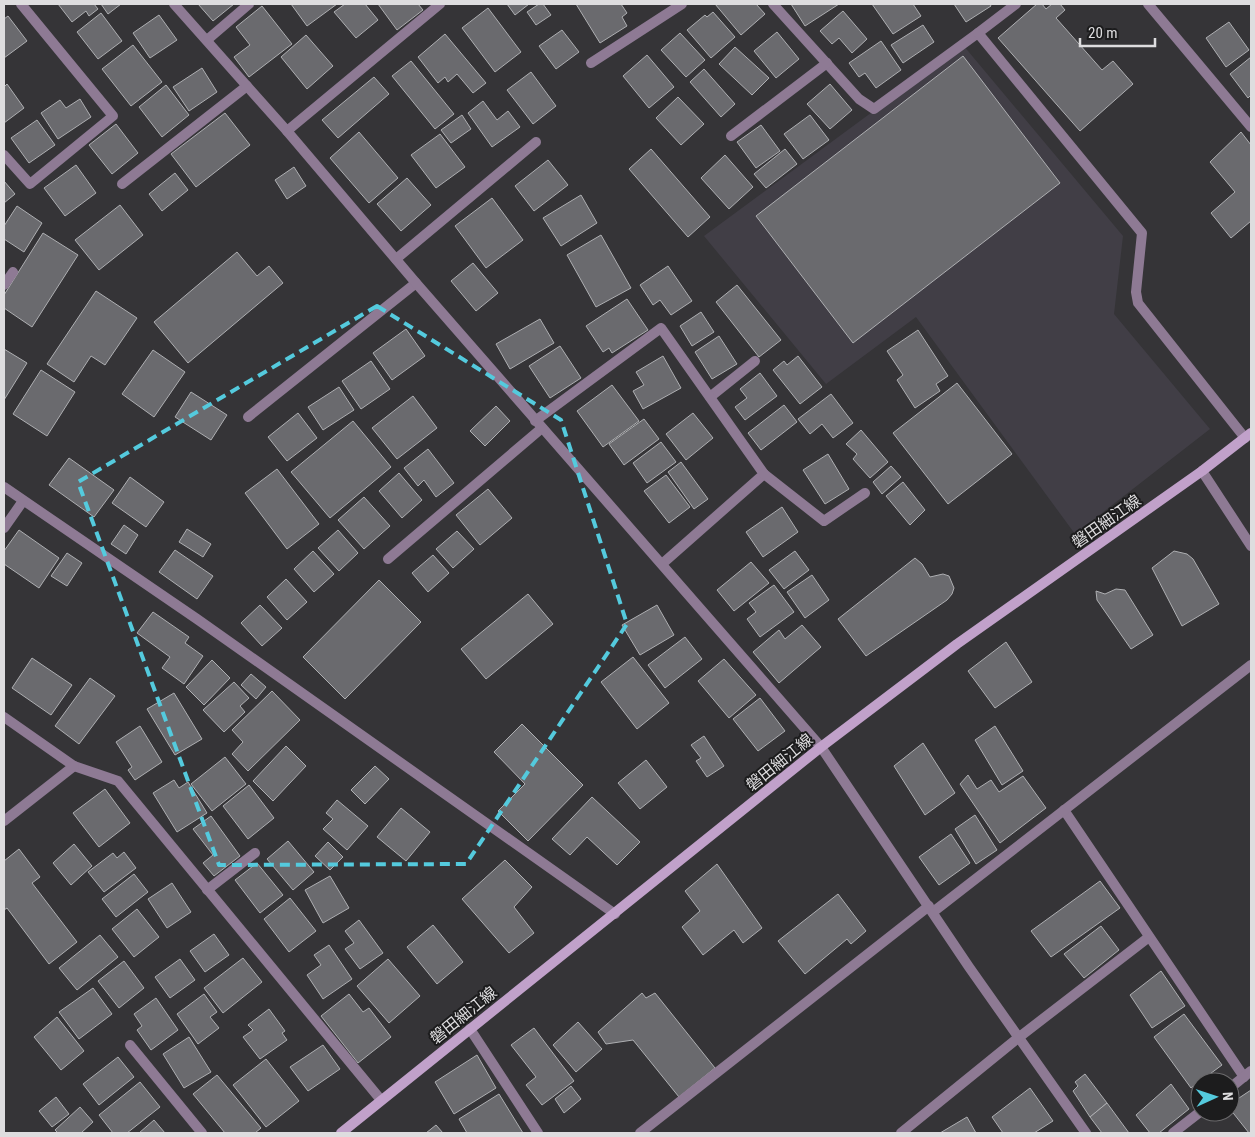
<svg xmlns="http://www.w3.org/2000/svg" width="1255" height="1137" font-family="'Roboto Condensed','Noto Sans JP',sans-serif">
<rect width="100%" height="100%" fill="#353437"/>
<!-- built -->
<polygon fill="#413e46" points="963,45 1123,236 1114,314 1210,429 1075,534 916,317 826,384 704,236"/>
<!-- building -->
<g fill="#6a6a6e" stroke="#aeafb2">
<polygon points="58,4 94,4 98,9 89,16 86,11 72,22"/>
<polygon points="101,4 121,4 108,14"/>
<polygon points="198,4 234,4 213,21"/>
<polygon points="291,4 337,4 307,26"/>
<polygon points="345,4 365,4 378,20 356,38 334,12"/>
<polygon points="378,4 418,4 423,10 397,30"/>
<polygon points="507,4 529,4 515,15"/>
<polygon points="539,4 543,4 551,15 536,25 527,12"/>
<polygon points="576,4 621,4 627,13 622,17 627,26 600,43"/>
<polygon points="715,4 756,4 765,14 741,35"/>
<polygon points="791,4 839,4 805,26"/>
<polygon points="872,4 913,4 921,16 893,34"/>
<polygon points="954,4 990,4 991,6 966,22"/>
<polygon points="1037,4 1042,4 1046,9 1052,4 1060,4 1065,10 1056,18 1102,70 1113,61 1133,84 1080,131 998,38"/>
<polygon points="262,6 292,44 249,77 234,57 250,45 236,27"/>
<polygon points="488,8 521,52 495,72 462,28"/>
<polygon points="843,11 867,39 852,53 839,38 832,44 820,31"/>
<polygon points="713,12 735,37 711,58 687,30 705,15 707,17"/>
<polygon points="101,13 122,41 98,59 77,32"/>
<polygon points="159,15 177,40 150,58 133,33"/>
<polygon points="8,16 27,41 4,58 4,19"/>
<polygon points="1229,22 1249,50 1226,67 1206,38"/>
<polygon points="923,25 934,42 903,63 891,45"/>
<polygon points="562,30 579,52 556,69 539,46"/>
<polygon points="777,32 799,59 776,78 754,51"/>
<polygon points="680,33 705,60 686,77 661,50"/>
<polygon points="445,34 486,83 473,93 457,74 448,82 445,77 438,83 418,57"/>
<polygon points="306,35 333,66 307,89 281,57"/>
<polygon points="881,41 901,70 876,88 865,73 859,77 849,63"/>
<polygon points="133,45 162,82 131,106 102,69"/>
<polygon points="735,47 769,78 752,95 719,64"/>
<polygon points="647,55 674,87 649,108 623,76"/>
<polygon points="963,56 1060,183 853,343 756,216"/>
<polygon points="1251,57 1251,95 1248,98 1230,74"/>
<polygon points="411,61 454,114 435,129 392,76"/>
<polygon points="202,68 217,92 189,111 173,87"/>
<polygon points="704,69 735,104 721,117 690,82"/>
<polygon points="531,72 556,106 533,124 507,90"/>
<polygon points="374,77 389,94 338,138 322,120"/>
<polygon points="7,84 24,108 4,123 4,87"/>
<polygon points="830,84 852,110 830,129 807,104"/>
<polygon points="166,85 189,115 162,137 139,107"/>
<polygon points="678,97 704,124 681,145 656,118"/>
<polygon points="80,99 91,117 58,139 41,113 60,100 66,108"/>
<polygon points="483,101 497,120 508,111 520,127 492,147 468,113"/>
<polygon points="225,113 250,145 196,187 171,154"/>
<polygon points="462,115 471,129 451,143 441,130"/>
<polygon points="810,115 829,140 803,159 784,134"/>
<polygon points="37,120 55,145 29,163 11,138"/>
<polygon points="116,124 138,153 112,174 89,145"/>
<polygon points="761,125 780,151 756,168 737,142"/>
<polygon points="359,132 398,178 369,203 330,158"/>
<polygon points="1241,132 1251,145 1251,221 1231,238 1211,213 1235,192 1210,162"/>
<polygon points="440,134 465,167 436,188 411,155"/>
<polygon points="651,149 710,217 688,237 629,169"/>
<polygon points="785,149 797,164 766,188 754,174"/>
<polygon points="725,155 753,187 729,209 701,178"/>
<polygon points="548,160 568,185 534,211 515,186"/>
<polygon points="76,165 96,193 65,216 44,188"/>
<polygon points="294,167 306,186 287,199 275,180"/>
<polygon points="175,173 188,190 162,211 149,194"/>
<polygon points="407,178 431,205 401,231 377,204"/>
<polygon points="4,181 15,194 4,203"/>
<polygon points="581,195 597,223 561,246 543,218"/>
<polygon points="492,198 523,240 486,268 455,226"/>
<polygon points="120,205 143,235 99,270 75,240"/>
<polygon points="17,206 42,223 24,252 4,239 4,226"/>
<polygon points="43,233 78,255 32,327 4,308 4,295"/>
<polygon points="601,235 631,288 596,307 567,255"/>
<polygon points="237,252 257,276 269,266 283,283 188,363 154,322"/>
<polygon points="473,263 498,293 476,311 451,281"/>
<polygon points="668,266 692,301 671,315 660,300 653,305 640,285"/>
<polygon points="737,285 781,340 759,357 716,302"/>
<polygon points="96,291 137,318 105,365 91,356 74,382 47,364"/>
<polygon points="627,299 648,330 612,353 609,348 603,352 586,326"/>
<polygon points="701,312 714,332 692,346 680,326"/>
<polygon points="540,319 554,343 510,369 496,344"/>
<polygon points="406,329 425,356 392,380 373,353"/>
<polygon points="918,330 948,376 936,384 940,391 915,408 897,380 903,375 887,351"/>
<polygon points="719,336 737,364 712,379 695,352"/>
<polygon points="560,346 581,378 550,398 529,366"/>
<polygon points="4,349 27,363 4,400"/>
<polygon points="153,350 185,372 154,417 122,394"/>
<polygon points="663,356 681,388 643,409 633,391 644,385 636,372"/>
<polygon points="798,356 822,387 800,404 773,370 784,361 787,365"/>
<polygon points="371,361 390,389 361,409 342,381"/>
<polygon points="41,370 75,392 47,436 13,414"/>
<polygon points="760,373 777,396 745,420 735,407 747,398 740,389"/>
<polygon points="957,383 1012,454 948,504 893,433"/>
<polygon points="612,385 639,421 603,447 577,411"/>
<polygon points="339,387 354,410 323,430 308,407"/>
<polygon points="191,392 227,415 211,440 175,417"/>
<polygon points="831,394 853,423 833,438 822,424 810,434 798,419"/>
<polygon points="413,396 437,428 397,459 372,428"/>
<polygon points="784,405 797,422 761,450 748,433"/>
<polygon points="496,406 510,421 485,446 470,431"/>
<polygon points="298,413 317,438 287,461 268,437"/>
<polygon points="693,413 713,438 686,460 666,434"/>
<polygon points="644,419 659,439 624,465 609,444"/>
<polygon points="353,421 391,467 330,518 291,472"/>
<polygon points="861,430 888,462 870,478 853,459 857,454 846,444"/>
<polygon points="661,442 676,462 647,483 633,463"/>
<polygon points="428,449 454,483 436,497 424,480 418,486 404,468"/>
<polygon points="828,454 849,489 825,504 803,470"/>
<polygon points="69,458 114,490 94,517 49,485"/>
<polygon points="681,462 708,499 694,509 668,472"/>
<polygon points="891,466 901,477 882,494 873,482"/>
<polygon points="277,469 319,524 287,549 245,493"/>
<polygon points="399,473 422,500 402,518 379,491"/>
<polygon points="666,475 690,507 669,523 644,491"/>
<polygon points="130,477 164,502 146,527 112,503"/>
<polygon points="903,482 925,510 910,525 886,496"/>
<polygon points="488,489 512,518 480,545 456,515"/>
<polygon points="364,497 390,526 364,549 338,520"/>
<polygon points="782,507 798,532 763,557 746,532"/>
<polygon points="124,525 138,535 126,554 111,544"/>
<polygon points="187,529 211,544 203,557 179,542"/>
<polygon points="19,530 59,558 39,588 4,564 4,551"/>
<polygon points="338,530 358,553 339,571 318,548"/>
<polygon points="457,531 474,549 453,568 436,549"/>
<polygon points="175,550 213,576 197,599 159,572"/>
<polygon points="313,551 334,574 314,592 294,569"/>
<polygon points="795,551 809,570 784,589 769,570"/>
<polygon points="1174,551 1187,554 1193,559 1219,604 1182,626 1152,568"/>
<polygon points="67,553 82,563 67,586 51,576"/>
<polygon points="433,555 449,573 428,592 412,573"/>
<polygon points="915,558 922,564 930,577 943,574 949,576 954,588 952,594 947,600 866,656 838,619"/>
<polygon points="751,562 769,583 734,611 717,590"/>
<polygon points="812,575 829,600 805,618 787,592"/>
<polygon points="286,579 307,602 287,620 267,597"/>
<polygon points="379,580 421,622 345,699 303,657"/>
<polygon points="774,585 794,612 760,637 747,619 756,612 749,603"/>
<polygon points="1116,589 1125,590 1153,635 1131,649 1097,600 1096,591 1105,594"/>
<polygon points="528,594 553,624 486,679 461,649"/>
<polygon points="260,605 282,628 262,646 241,623"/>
<polygon points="657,605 674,635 640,655 622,625"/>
<polygon points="153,612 189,637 185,643 203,656 184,684 162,668 170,657 137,633"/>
<polygon points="802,625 821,647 779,683 753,652 779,630 785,639"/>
<polygon points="685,637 702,659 665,688 648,665"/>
<polygon points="1006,642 1032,682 995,708 968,671"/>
<polygon points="633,657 669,703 637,729 601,682"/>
<polygon points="32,658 72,685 51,715 12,688"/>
<polygon points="724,659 756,695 729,718 698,681"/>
<polygon points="212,660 230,678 204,705 186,687"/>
<polygon points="251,674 266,687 256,699 241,685"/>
<polygon points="90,678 115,696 79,744 55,726"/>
<polygon points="234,682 249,698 240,706 245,712 224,732 203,710"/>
<polygon points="272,691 300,720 248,771 232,754 243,742 232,730"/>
<polygon points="174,693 202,739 175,755 147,709"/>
<polygon points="760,698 785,731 758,751 733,719"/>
<polygon points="522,724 583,785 528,841 498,811 525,784 494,752"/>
<polygon points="140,726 162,762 135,780 128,770 132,767 116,742"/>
<polygon points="995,726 1023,771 1002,785 975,740"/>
<polygon points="704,736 724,766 707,777 696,761 701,758 691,745"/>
<polygon points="923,743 955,793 925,815 894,766"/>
<polygon points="286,746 306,766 273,801 253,781"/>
<polygon points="225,757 246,784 212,811 191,784"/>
<polygon points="646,760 667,787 640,809 618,783"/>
<polygon points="375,766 389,779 365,804 351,790"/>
<polygon points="968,775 977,789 991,780 999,792 1023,776 1046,808 1000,843 960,784"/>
<polygon points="174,780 179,788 188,782 207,813 177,832 153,793"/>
<polygon points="249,785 274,818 248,839 223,806"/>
<polygon points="105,789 130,823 99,847 73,813"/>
<polygon points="592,797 640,842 617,865 587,837 570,855 552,839"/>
<polygon points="337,800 368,826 347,850 323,829 333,819 326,813"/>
<polygon points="401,808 430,832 406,861 377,837"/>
<polygon points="975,815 997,850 976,864 955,829"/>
<polygon points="211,816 240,856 214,876 203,863 213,855 193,829"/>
<polygon points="951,834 970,863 939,885 919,857"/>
<polygon points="288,841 314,872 293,890 267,859"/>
<polygon points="328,842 343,857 330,870 315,856"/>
<polygon points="74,844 92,866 71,885 53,863"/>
<polygon points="19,849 40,877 32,883 77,942 49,964 7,908 4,910 4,861"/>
<polygon points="124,852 136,868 104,892 88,872 113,853 117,858"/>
<polygon points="505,860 532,887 514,907 534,933 509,953 462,899"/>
<polygon points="257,863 283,895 260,913 235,880"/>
<polygon points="717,864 762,928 743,943 734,930 703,955 682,927 700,911 685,891"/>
<polygon points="134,874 148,892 116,917 102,899"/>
<polygon points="330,876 349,908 323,923 305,890"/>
<polygon points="1100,881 1120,908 1051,957 1031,931"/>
<polygon points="172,883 191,912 167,928 148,899"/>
<polygon points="838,894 866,931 851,944 847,939 805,974 778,941"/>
<polygon points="290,898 316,931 289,952 264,919"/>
<polygon points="137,909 159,937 134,957 112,929"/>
<polygon points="359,920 383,953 360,969 345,949 354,943 345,931"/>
<polygon points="433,925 463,962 437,984 407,947"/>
<polygon points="1101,926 1119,950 1084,978 1064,954"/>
<polygon points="214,934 229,955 205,972 190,951"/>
<polygon points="100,935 118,957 77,990 59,968"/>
<polygon points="329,945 352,979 323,999 307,975 321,965 314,955"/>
<polygon points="243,958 262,982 223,1013 204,988"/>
<polygon points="180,959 195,980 170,998 155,977"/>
<polygon points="388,959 420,996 389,1023 357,986"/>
<polygon points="124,961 144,988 119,1008 98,981"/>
<polygon points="1161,971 1185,1006 1152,1028 1130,995"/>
<polygon points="93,988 112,1014 79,1039 59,1012"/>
<polygon points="642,993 646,998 655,993 715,1068 679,1097 633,1040 606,1044 598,1032"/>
<polygon points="204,994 217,1012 210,1017 219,1028 198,1044 177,1014"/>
<polygon points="349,994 363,1012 369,1008 391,1037 358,1063 321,1016"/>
<polygon points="156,998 178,1030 151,1050 137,1030 142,1026 134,1014"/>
<polygon points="269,1009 285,1031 282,1033 287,1040 260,1059 243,1037 253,1030 248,1025"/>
<polygon points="1184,1014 1222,1065 1191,1088 1154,1037"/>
<polygon points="57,1017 84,1051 61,1070 34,1037"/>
<polygon points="578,1022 602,1049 576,1072 553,1045"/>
<polygon points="534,1028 574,1081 542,1105 526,1085 536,1077 511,1045"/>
<polygon points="189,1037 211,1072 184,1088 163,1054"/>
<polygon points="323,1045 340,1069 308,1091 290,1067"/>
<polygon points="477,1055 496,1088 454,1114 435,1082"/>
<polygon points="118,1057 134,1077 99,1105 83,1084"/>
<polygon points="266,1059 299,1101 266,1127 233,1085"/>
<polygon points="1085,1074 1107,1103 1090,1117 1073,1091 1078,1086 1075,1082"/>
<polygon points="217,1075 261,1128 255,1133 225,1133 193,1094"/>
<polygon points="140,1082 160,1107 127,1133 113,1133 99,1115"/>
<polygon points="1171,1084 1189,1109 1159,1133 1150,1133 1136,1115"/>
<polygon points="571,1086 581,1099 564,1113 555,1099"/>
<polygon points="1030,1088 1053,1121 1034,1133 1003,1133 992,1117"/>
<polygon points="1251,1090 1251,1133 1249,1133 1230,1109 1230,1104"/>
<polygon points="499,1094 523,1133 467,1133 459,1119"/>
<polygon points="56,1097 69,1114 52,1127 39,1111"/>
<polygon points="1107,1103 1129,1133 1102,1133 1090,1117"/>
<polygon points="80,1107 93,1122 81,1133 58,1133 55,1130"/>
<polygon points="967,1117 976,1133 940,1133"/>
<polygon points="154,1120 165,1133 139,1133"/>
<polygon points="436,1125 443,1133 426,1133"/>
</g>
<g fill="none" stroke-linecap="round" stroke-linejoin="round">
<!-- minor -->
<g stroke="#8e7a94" stroke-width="10">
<polyline points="773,4 859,99 874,109 978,33 1142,233 1136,292 1138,303 1245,438"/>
<polyline points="1148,4 1251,127"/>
<polyline points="978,33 1016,4"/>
<polyline points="207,40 249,4"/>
<polyline points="591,63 682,4"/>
<polyline points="287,131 440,4"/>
<polyline points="731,136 827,63"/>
<polyline points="4,155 30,184 113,116 21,4"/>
<polyline points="122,184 247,86"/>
<polyline points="396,259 536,142"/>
<polyline points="4,285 13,272"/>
<polyline points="710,397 755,361"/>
<polyline points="248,417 416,283"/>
<polyline points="535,421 661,328 764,474 662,564"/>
<polyline points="1202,471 1251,546"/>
<polyline points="764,474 824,521 865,493"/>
<polyline points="4,487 197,619 615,914"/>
<polyline points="4,528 23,501"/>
<polyline points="388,559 542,428"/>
<polyline points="4,717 74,766 118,781 381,1100"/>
<polyline points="821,747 969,967 1086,1133"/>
<polyline points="1064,810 1244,1077"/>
<polyline points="4,821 74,766"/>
<polyline points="207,890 255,853"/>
<polyline points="933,912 1251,665"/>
<polyline points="470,1029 538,1133"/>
<polyline points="130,1045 202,1133"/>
<polyline points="1230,1088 1251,1071"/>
<polyline points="640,1133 929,906"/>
<polyline points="901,1133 1018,1038 1149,937"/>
<polyline points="1173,1133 1200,1112"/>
</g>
<!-- tertiary -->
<polyline stroke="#8e7a94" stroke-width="10" points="174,4 287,131 416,283 821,747"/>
<!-- secondary -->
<polyline stroke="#c1a1ca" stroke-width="10" points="341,1133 821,747 957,644 1202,471 1251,433"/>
</g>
<!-- marked area -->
<path fill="none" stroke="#54cadd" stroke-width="4" stroke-dasharray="10 6" stroke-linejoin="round" d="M377,306L561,420L627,624L466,864L219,865L78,482Z"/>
<g text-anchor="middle" stroke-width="4" stroke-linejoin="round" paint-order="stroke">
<!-- street labels -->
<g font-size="16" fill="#dedddf" stroke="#1c1c1d">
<text transform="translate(1106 521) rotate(-35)" y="6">磐田細江線</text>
<text transform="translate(779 762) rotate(-39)" y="6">磐田細江線</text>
<text transform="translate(463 1015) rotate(-39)" y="6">磐田細江線</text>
</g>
</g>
<!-- border -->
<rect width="1255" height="1137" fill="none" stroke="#dedddf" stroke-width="10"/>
<!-- north arrow -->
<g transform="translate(1215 1097) rotate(87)"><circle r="24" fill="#1c1c1d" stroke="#6a696b"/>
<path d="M0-4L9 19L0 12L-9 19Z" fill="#54cadd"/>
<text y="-8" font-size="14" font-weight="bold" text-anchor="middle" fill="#dedddf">N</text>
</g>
<!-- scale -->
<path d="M1080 38v8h75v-8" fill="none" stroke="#dedddf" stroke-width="2.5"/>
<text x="1088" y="38" font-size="15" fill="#dedddf" stroke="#1c1c1d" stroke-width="4" paint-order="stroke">20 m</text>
</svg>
